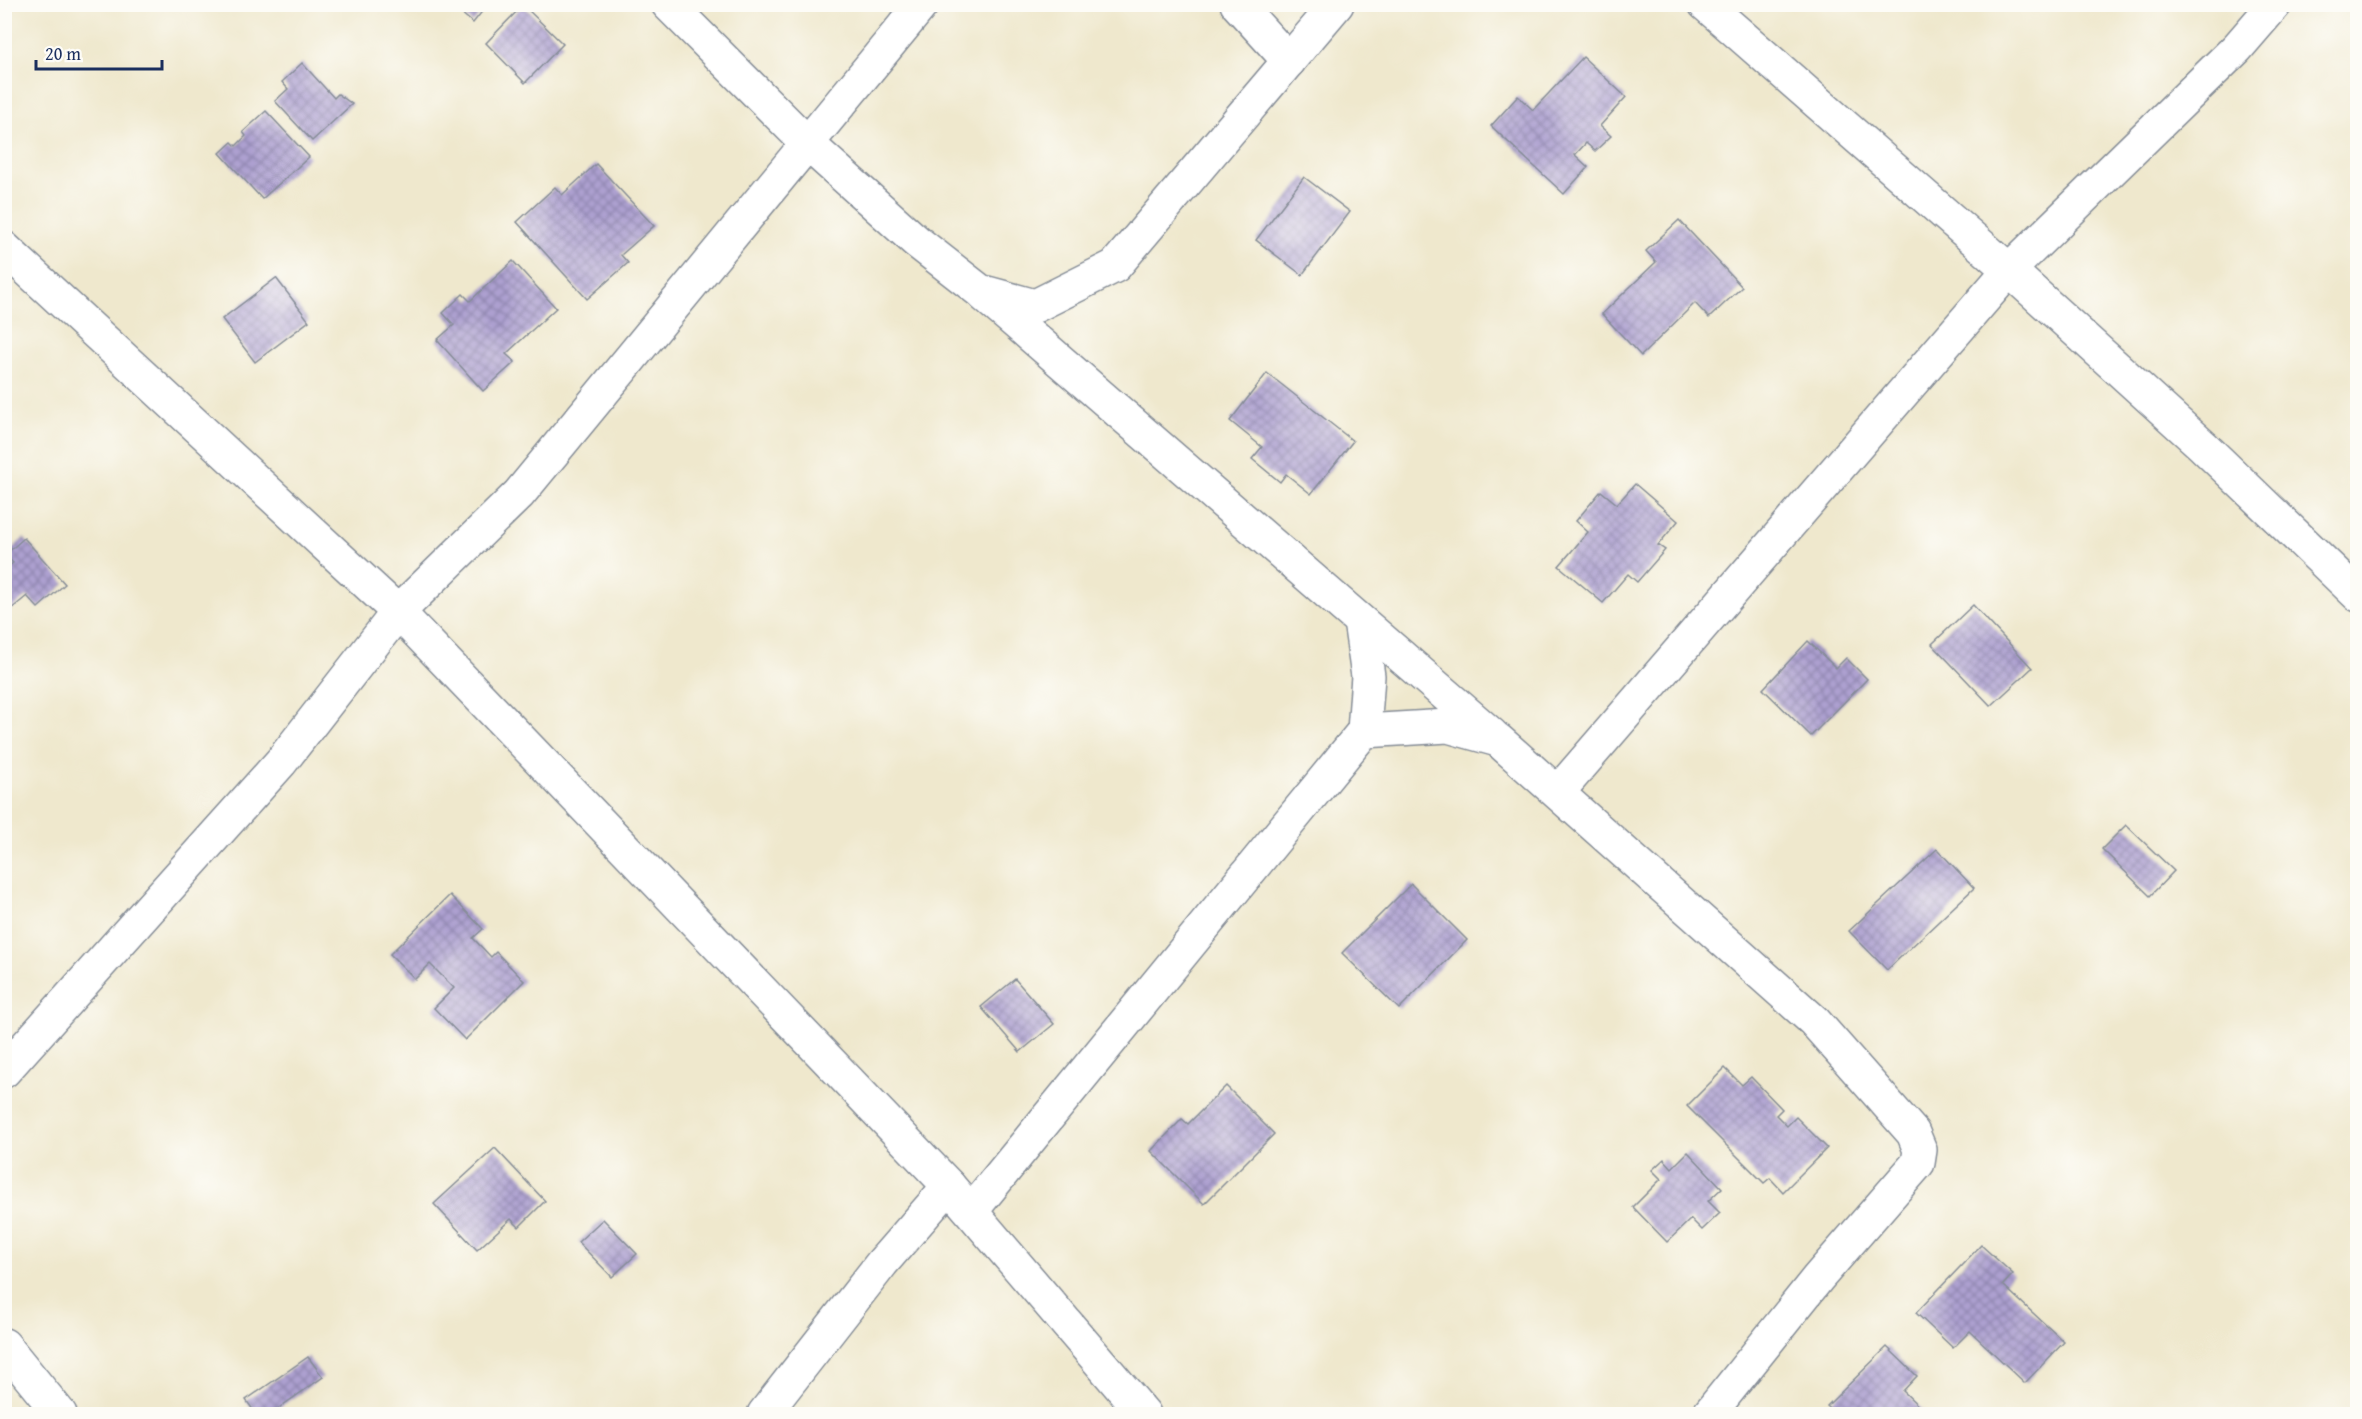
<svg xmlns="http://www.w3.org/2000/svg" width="2362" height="1419" font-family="'Gentium Book Plus',serif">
<defs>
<pattern id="building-cross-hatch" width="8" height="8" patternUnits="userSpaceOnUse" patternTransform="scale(1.5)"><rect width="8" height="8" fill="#ada0d0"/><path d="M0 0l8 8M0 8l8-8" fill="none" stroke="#8c83ac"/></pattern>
</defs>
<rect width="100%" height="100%" fill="#fdfcf7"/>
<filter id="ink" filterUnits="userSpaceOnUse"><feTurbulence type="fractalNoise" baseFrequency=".0167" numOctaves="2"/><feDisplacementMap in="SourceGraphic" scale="12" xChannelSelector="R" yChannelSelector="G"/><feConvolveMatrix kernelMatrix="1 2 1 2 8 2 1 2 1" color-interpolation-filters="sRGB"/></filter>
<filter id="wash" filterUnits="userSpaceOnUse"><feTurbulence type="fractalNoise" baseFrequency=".008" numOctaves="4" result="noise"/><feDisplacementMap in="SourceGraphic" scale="24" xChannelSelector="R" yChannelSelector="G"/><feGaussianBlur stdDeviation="1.35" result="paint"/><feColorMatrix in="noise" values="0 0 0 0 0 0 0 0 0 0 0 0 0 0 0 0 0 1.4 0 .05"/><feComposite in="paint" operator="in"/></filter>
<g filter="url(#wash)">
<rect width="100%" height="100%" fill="#efe8cd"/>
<g id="blocks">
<!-- building -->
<g fill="url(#building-cross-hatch)">
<polygon points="457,4 488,4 473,23 454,7"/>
<polygon points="523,5 563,44 525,83 486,43"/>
<polygon points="1583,57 1626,97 1600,126 1611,136 1595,151 1586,143 1575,155 1588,167 1564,194 1491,126 1518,96 1533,110"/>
<polygon points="302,63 334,98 338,94 352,104 312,141 275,101 288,89 282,82"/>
<polygon points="266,111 309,157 262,199 220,153 232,142 236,146 246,136 243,132"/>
<polygon points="596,164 654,226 621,255 628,263 587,299 517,222 555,187 562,195"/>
<polygon points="1304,177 1350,212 1302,275 1256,240"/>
<polygon points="1679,220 1742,287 1709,318 1695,303 1641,356 1602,314 1656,262 1646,251"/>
<polygon points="513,261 556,308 506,354 515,362 483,391 437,340 454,325 443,313 463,294 470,301"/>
<polygon points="276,278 309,321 255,362 222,319"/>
<polygon points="1267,373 1353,441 1311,494 1286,474 1280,482 1252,459 1262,447 1230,421"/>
<polygon points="1635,484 1678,521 1658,545 1665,550 1637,582 1628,574 1603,603 1559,566 1588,532 1576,521 1601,491 1617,504"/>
<polygon points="24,538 65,584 38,608 27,596 4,615 4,570 13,563 5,555"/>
<polygon points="1973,605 2032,668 1991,706 1932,644"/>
<polygon points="1808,641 1836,668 1846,658 1867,679 1811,736 1763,689"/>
<polygon points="2126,825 2174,871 2150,896 2102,849"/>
<polygon points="1937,849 1974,888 1887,970 1849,931"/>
<polygon points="1411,884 1467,940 1399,1009 1342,953"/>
<polygon points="450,895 483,929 473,938 491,957 496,952 524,981 465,1040 434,1008 454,988 430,964 415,979 390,954"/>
<polygon points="1015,979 1054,1024 1020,1052 981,1007"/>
<polygon points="1725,1068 1742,1085 1751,1077 1782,1109 1776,1115 1787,1126 1796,1117 1827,1148 1783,1192 1770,1178 1764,1183 1687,1106"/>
<polygon points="1226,1086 1274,1134 1204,1204 1151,1151 1182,1119 1188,1124"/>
<polygon points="495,1148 545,1201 519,1227 511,1219 477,1250 434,1204"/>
<polygon points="1688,1152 1722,1188 1708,1201 1720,1213 1702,1230 1691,1219 1667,1242 1633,1207 1661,1179 1652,1170 1664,1159 1672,1168"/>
<polygon points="603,1219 637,1254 612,1277 578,1242"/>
<polygon points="1981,1245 2013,1274 2003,1285 2064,1342 2025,1383 1970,1331 1953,1348 1916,1313"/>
<polygon points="1887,1347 1917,1376 1903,1391 1927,1414 1836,1414 1827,1406"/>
<polygon points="308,1357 323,1377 270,1414 256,1414 246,1400"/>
</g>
</g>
</g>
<g filter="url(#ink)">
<use href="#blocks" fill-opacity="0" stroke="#858c96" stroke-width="1.5"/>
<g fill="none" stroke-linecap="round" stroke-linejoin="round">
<defs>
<g id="street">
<polyline points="668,4 808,144 916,241 980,291 1035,306 1115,266 1337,4"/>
<polyline points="1237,4 1289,61"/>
<polyline points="1705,4 2009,270 2203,446 2358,595"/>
<polyline points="4,248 398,612 949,1186 1144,1414"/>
<polyline points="984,295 1492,735"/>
<polyline points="1360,621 1368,676 1364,731"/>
<polyline points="1558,792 2009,270 2237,48 2275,4"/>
<polyline points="4,1071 281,762 398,612 519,494 922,4"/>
<polyline points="972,1210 1364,731 1448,726 1498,740 1814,1021 1913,1133 1920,1150 1918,1163 1818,1278 1709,1414"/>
<polyline points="4,1345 60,1414"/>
<polyline points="764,1414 882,1263 949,1186"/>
</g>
</defs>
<!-- street casing -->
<use href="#street" stroke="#858c96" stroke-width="36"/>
<!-- street -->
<use href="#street" stroke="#fff" stroke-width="33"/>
</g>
</g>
<!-- margin -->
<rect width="2362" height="1419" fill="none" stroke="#fdfcf7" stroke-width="24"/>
<!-- scale -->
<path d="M36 60v9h126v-9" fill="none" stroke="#1b2f5e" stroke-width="3"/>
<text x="45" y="60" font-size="18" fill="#1b2f5e" stroke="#fdfcf7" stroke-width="4.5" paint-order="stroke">20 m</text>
</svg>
